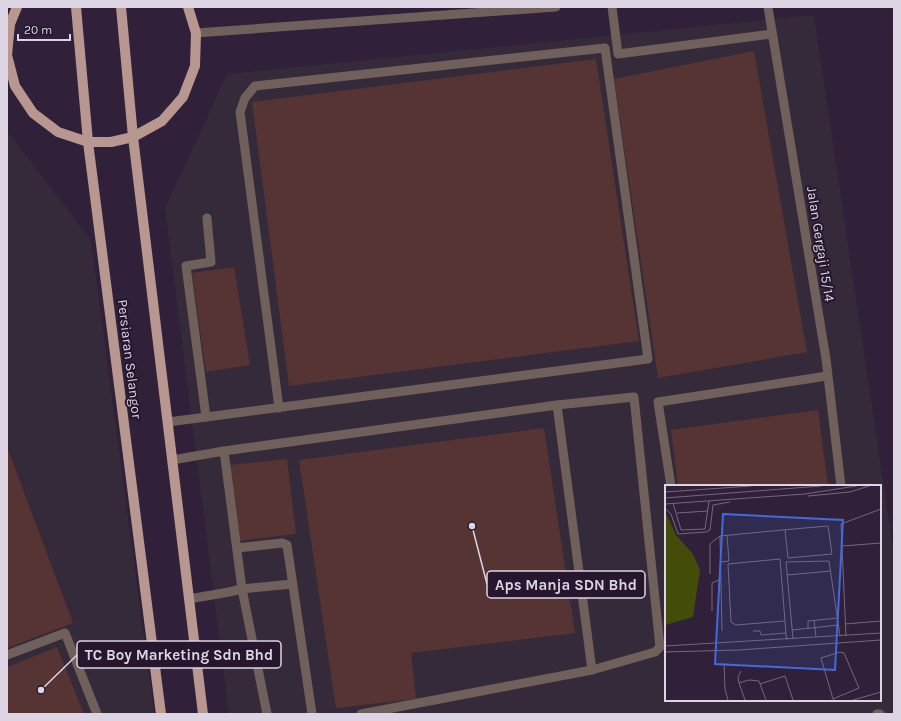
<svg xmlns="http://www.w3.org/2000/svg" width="901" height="721" font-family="Karla,sans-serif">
<rect width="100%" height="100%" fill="#302039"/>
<!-- industrial -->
<g fill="#352a39" fill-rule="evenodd">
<path d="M814,15L894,555V714H229L165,208L227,74ZM666,486H880V700H666Z"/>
<polygon points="7,131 91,240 154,714 7,714"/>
</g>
<!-- building -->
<g fill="#563433">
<polygon points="754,51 807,352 658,378 614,79"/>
<polygon points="596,59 639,341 289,386 252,102"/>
<polygon points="234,267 250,365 206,372 192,273"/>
<polygon points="818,410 828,486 678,486 671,430"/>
<polygon points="544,428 575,633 411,653 416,699 336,708 299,460"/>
<polygon points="7,447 73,623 7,648"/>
<polygon points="287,459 296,534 238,541 230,465"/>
<polygon points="57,647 84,714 7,714 7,667"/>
</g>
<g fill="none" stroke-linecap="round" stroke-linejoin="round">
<!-- lane -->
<g stroke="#70605c" stroke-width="9">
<polyline points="612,7 618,54 772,34"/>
<polyline points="768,7 826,359 841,486"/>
<polyline points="196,33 556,7"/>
<polyline points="557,405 592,670"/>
<polyline points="206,417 186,266 211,262 207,218"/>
<polyline points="168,422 648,359 605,48 255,86 245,98 240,112 279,408"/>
<polyline points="224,451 242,589 267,714"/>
<polyline points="172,460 224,451 557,405 634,397 660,647 655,652 592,670 361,714"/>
<polyline points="671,486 658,402 827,376"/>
<polyline points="237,548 282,543 287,545 312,714"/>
<polyline points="189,599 229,592 242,589 292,584"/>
<polyline points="7,655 65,633 97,714"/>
<polyline points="877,714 880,714"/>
</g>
<!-- primary -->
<g stroke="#b99791" stroke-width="10">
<polyline points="17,7 10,24 7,55 15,86 33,113 58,132 88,142 111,142 133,137 162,121 183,97 195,66 196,33 188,7"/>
<polyline points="76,7 88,142 161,714"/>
<polyline points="121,7 133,137 203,714"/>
</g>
</g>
<g text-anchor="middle" stroke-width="4" stroke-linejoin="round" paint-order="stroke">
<!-- street labels -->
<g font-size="14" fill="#ddd4e4" stroke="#26172f">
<text transform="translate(821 244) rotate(81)" y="5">Jalan Gergaji 15/14</text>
<text transform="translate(130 359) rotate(83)" y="5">Persiaran Selangor</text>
</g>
</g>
<!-- overview -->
<g transform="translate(665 485)">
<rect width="216" height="216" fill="#302039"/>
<path d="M0,26L11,50L28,69L35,85L28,132L0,140Z" fill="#444c0a"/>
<path fill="none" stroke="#75687d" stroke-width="1" d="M0,7L86,1M143,11L185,7L204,1M0,13L156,1M8,18L16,45L40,44L44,16M0,19L140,9L191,1M0,23L6,29L13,49L41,47L45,45L48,20L65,17M12,28L43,26M177,61L216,58M56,77L64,76L62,51M45,89V59L55,51M122,90L166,86M47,126V98L56,94M149,135L151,152M120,136L71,140L66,137L63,79L115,74L120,136L121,150L122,155M180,139L216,136M143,144V136L173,133M127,145L174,140M57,146L55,51L117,45L163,41L167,69L123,73L120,45M88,146H95L96,150L121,148M181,151L176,39L216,24M128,154L121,77L164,76L175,151M0,161L216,148M0,167L74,165L216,155M59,178L60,204L63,215M74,198L73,192L76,186M95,199L120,191L128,215M168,214L194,203L179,168L175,167L156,173L168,214L169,215M80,215L74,198L84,195L94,196L101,215M188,215L216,207"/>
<path fill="#4369da" fill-opacity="0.15" stroke="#4369da" stroke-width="2" d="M58,29L178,35L170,185L50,179Z"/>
<rect width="216" height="216" fill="none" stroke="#ddd4e4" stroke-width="2"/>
</g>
<!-- callouts -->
<path fill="none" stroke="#ddd4e4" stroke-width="1.5" d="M472 526L487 584M41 690L77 655"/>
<g fill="#ddd4e4" stroke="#26172f" stroke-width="1.5">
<circle cx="472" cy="526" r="4"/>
<circle cx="41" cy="690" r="4"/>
</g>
<g fill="#26172f" stroke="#ddd4e4" stroke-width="1.5">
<rect x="487" y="571" width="158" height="27" rx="4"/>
<rect x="77" y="641" width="204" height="27" rx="4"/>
</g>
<g font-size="15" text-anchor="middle" font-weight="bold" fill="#ddd4e4">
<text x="566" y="590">Aps Manja SDN Bhd</text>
<text x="179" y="660">TC Boy Marketing Sdn Bhd</text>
</g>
<!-- border -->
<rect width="901" height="721" fill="none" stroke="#ddd4e4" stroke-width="16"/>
<!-- scale -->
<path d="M18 34v6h52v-6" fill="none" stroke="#ddd4e4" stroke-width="2"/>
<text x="24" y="34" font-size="12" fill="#ddd4e4" stroke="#26172f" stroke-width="3" paint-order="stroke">20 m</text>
</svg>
